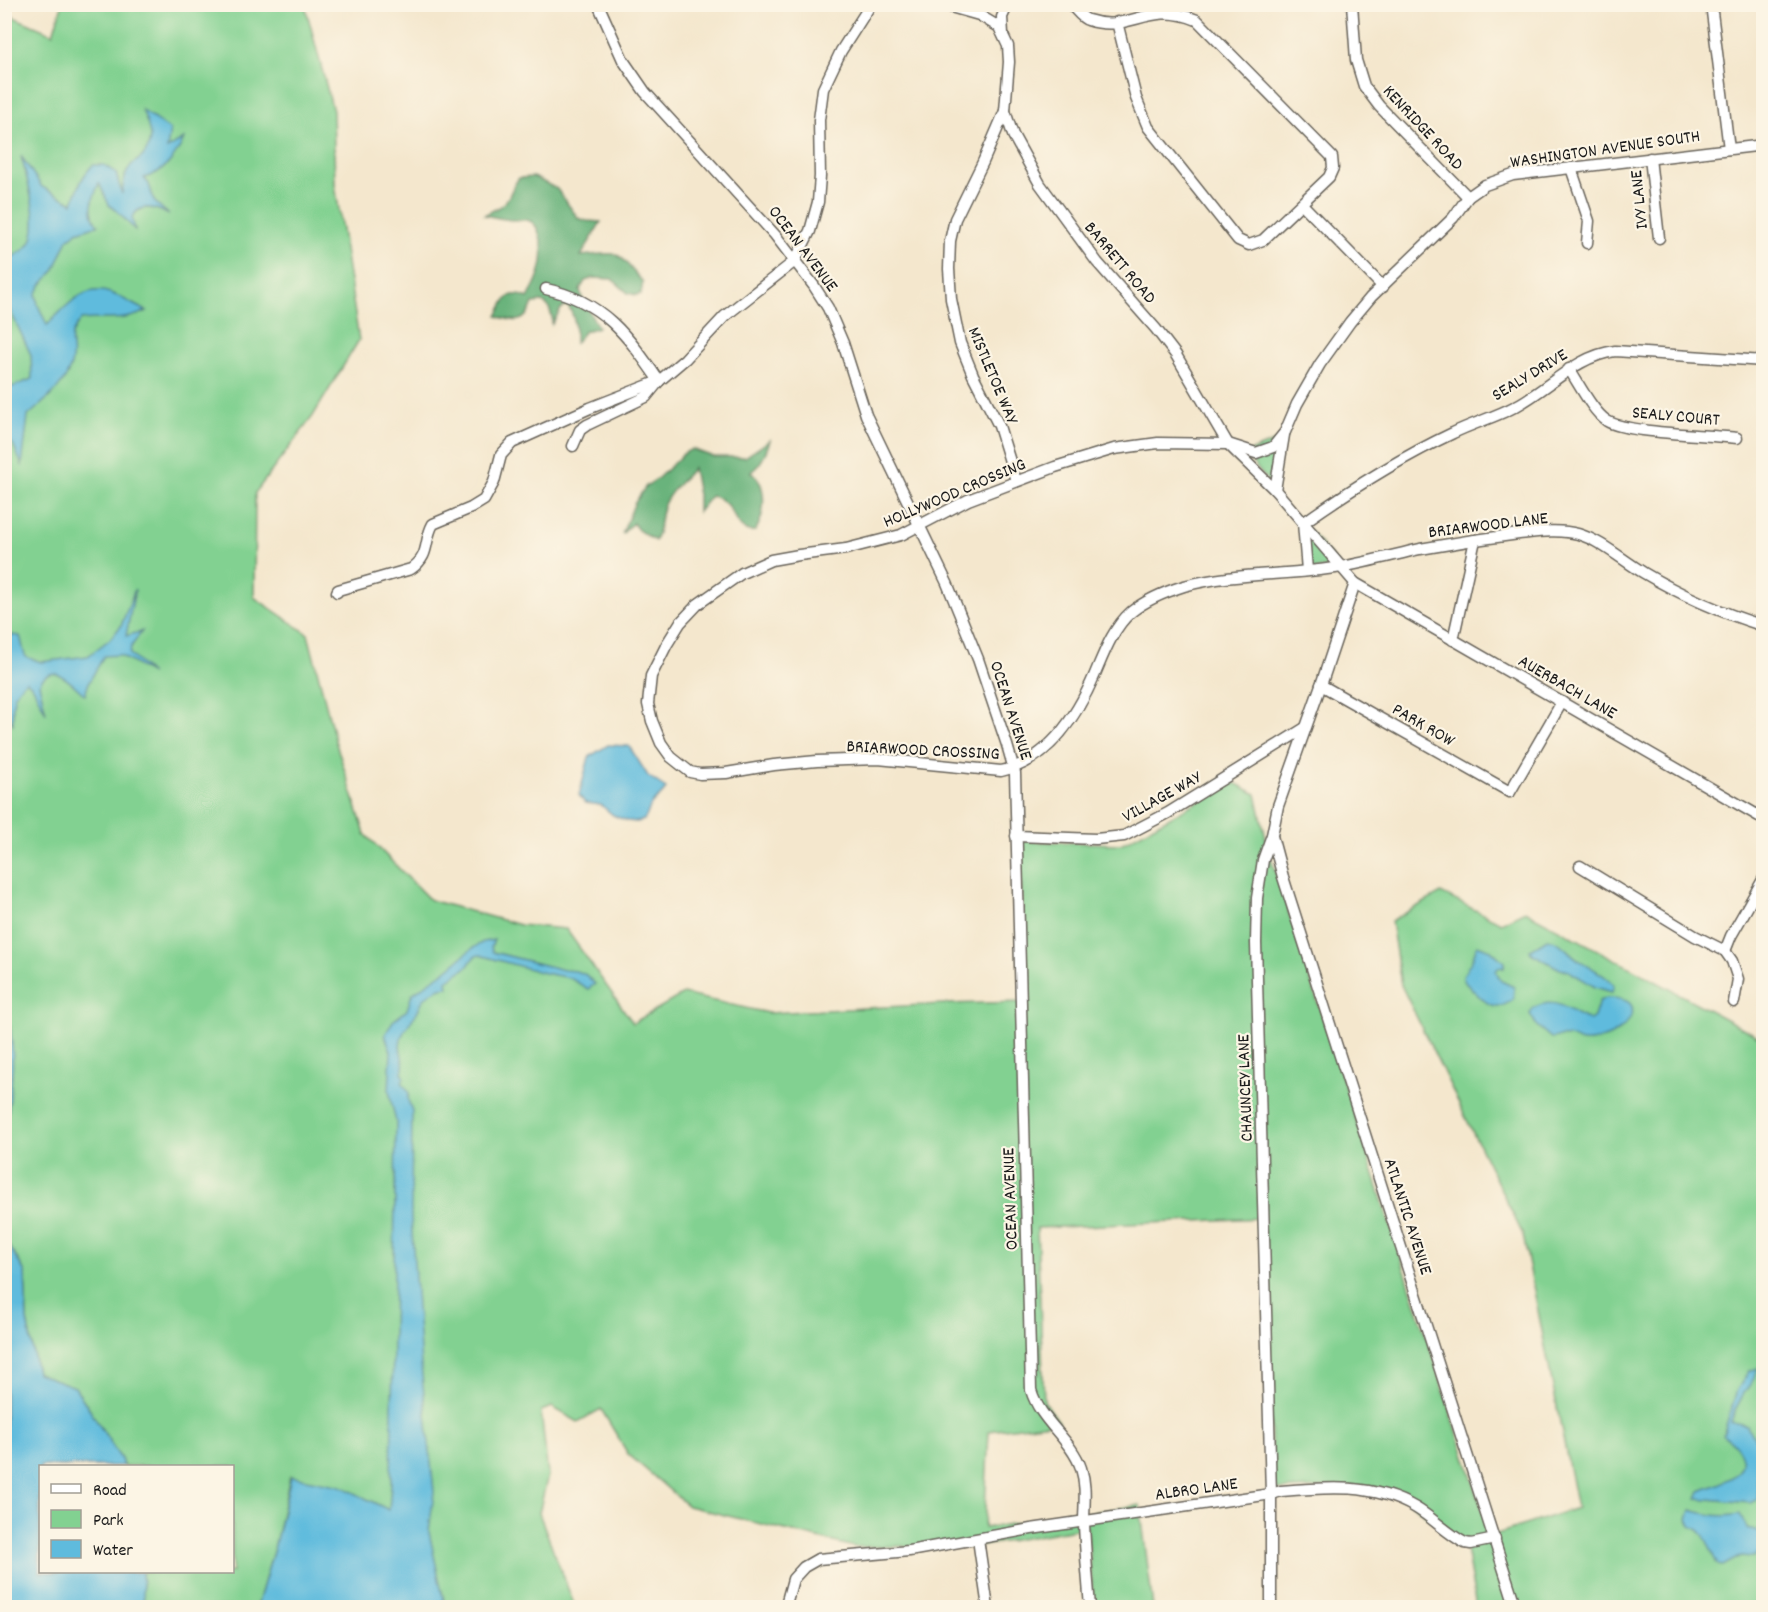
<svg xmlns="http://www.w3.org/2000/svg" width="1768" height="1612" font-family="Dekko,sans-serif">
<rect width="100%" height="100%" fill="#fcf5e5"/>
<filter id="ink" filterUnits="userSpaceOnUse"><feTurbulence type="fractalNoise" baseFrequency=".0167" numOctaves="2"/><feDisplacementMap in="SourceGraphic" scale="12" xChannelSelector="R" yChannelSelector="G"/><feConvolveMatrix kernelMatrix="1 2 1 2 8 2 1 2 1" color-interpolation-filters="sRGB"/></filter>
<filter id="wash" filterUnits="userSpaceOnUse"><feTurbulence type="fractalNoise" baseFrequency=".008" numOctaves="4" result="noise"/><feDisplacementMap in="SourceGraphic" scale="24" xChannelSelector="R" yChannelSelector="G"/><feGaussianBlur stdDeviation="1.35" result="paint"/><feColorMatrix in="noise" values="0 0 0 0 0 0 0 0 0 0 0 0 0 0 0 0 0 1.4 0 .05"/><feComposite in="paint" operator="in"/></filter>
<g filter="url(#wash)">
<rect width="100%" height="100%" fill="#f4e7cd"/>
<!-- green -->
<g fill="#82d191" stroke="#4f7656" stroke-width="1.5">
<polygon points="62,5 305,5 333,111 335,184 359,340 313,416 255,493 254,597 308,634 335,740 365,834 430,900 520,925 566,929 633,1023 683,994 768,1013 943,1004 1025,1002 1020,841 1121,844 1233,782 1256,794 1269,852 1491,1536 1577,1508 1523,1235 1401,985 1391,921 1441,893 1501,923 1525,911 1763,1039 1763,1607 1476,1607 1466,1548 1401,1495 1379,1488 1364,1486 1273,1490 1263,1218 1037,1228 1044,1401 1059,1422 989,1431 984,1528 1140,1505 1153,1607 1094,1607 1087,1527 986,1545 854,1547 688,1506 628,1454 601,1409 578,1422 552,1407 541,1411 548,1475 539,1513 575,1607 445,1607 442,1591 290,1476 275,1545 257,1607 144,1607 142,1572 232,1572 232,1466 123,1466 121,1459 75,1387 37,1373 27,1320 25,1272 5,1239 4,13 53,34"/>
<polygon points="1279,440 1275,490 1242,450 1249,452"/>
<polygon points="1303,523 1340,567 1307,570"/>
</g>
<!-- forest -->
<g fill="#69b37b" stroke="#42684c" stroke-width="1.5">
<path d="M534,177L557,189L578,218L587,221L601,222L581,256C626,251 614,251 643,282L641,294L636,295L628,293L612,279L593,278L585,281L580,290L582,298L598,327L585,331L575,343C575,329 576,316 567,305L561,309L552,324V316L548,306L542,302L533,303C526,324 516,323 497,316C506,300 507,289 528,298C539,278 547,259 540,236C538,230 536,224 530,221C524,219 518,220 512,220C502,219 493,217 484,215C493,210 504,206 509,196C512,190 514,184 519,178Z"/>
<path d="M770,440C766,453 762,464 751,472C768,483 766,515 755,531C731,534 738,501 711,496L698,512V495L693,468C683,480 668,493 663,507C659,519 661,529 655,541L638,530L633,523L622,534L634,504L646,486L657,479L684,453L692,449L714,457H745Z"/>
</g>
<!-- water -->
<g fill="#5fbbdd" stroke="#3e6c7c" stroke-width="1.5">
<path d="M142,110L170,130L167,149L184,139C175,158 165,172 144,178L149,184L154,201L169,215C157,208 141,203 132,217L135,230L118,212L109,205L99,183C93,198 87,211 98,225L77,232L68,239L54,271L42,284L36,294L38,305L47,325C64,309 83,283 110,293C123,297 134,306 147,311C121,323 108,317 81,320C63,341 77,344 71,365C64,388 45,400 28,416L22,465L13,444L4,438L5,387H12L32,379L31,355L5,299V263C10,256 21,254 27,247C44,231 26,176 21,156L42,187L73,203C78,188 81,177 93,165H104L116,173L122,194C123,184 124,175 130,167C132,163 137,161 141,158C156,142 149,127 142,110Z"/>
<path d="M135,589L126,636L142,631L131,647L130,654L151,674L120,655L104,656L89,682L85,695C71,683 52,660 39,684L46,713L33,687L26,681C10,694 13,706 13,725L5,707V640L11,635L20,636C23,644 22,650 26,657L41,662L88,656L110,639L121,626Z"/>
<path d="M608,745L629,746L648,776L666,788C663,796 655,798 651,805C648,810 648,815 644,820L637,822L627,821L613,815L601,805L585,803L579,795L589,757Z"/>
<path d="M1547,939C1561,940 1568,953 1579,960C1592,969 1602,972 1614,985L1612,992L1595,987L1569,971L1560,969L1531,953L1530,950Z"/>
<path d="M494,940L491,947L493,952L564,970L576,971L586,975L595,984L588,989L570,978L544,973L479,955L474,957L468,966L447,981L448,987C441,987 433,991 427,996C421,1001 421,1006 417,1012C411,1023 401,1031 400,1045C400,1057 406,1060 402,1072L404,1077L402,1082L409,1093L408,1100L412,1111L411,1217L421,1365L434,1492L429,1532L445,1607H257L275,1545L291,1476L341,1486L389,1510L391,1484L396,1122L389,1091L391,1051L385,1035L393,1021L407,1010L412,994L444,972L473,948L483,942Z"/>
<path d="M1477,945L1491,950L1504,962V968L1499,967L1496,971L1501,981L1514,987L1513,999C1498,1013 1486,1004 1475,992C1469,986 1464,984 1463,976L1472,960Z"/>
<path d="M1606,998C1652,996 1630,1031 1601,1039C1596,1041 1588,1043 1583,1042C1578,1042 1574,1038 1570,1037C1563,1036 1557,1037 1551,1038L1537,1026L1530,1014L1533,1008C1558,994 1569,1014 1590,1020L1594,1017L1599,1001Z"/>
<path d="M5,1011C20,1045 9,1103 5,1140Z"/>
<polygon points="5,1239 25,1272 27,1320 37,1373 75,1387 121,1459 123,1466 40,1466 40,1572 142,1572 144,1607 5,1607"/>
<path d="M1758,1368C1756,1380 1748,1385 1743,1395C1738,1404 1734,1411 1731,1422L1747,1425L1751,1434L1758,1441L1763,1440V1476L1757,1478L1759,1499L1751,1503L1697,1498L1700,1491C1711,1486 1727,1483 1736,1474C1751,1460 1736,1443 1723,1435L1737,1390L1749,1371Z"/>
<path d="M1691,1510C1707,1515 1724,1518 1740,1514L1747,1528L1763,1532V1549L1754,1557L1741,1556L1723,1566L1718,1565C1709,1551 1709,1533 1691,1526L1688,1519Z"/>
</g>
</g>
<g filter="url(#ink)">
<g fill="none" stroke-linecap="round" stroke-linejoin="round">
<defs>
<g id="street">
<path d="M598,4L623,60L645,92L775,235L814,286L828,308L843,343L866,415L947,583L978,659L1007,745L1015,773L1031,1390C1040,1421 1071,1439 1081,1468C1087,1487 1084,1504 1084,1523C1085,1551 1088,1580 1090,1608"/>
<polyline points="940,4 979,15 999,27 1008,46 1009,62 1005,111 1013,135 1040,184 1097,262 1156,329 1176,355 1228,444 1275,490 1355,583 1764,819"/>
<path d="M1070,4C1076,9 1081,18 1088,20C1130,34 1148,0 1197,20L1332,157L1333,168L1329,177L1263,240L1249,245L1238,240L1148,127L1136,98L1117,22"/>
<polyline points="1352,4 1356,60 1364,86 1379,106 1468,197"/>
<polyline points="1711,4 1729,149"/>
<polyline points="964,10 981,4"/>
<polyline points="1003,34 1002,17 1008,4"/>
<polyline points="1005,111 983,162 955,219 950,241 949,269 951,299 960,343 973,375 999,426 1016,481"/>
<path d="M1764,145L1513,175L1485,185L1468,197L1453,218L1371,297L1350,322L1320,364L1297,404L1285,432L1273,447L1256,453L1228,444L1158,443L1114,449L1055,467L968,500L901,535L846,549L799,555L771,560L742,573L698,604L680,623L667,644L651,676L648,704L652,721L661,743L671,757L690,772L700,774L726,773L774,765L817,761L878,759L1001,771C1049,761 1077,716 1095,674C1104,653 1113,628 1131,612C1146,600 1165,592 1184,586C1235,572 1289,576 1341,567C1368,562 1394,555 1420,549C1453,543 1486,538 1519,534C1538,532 1559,529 1578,534C1602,541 1622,560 1644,573C1681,595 1722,613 1764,626"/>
<polyline points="1650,158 1659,238"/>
<polyline points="1571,168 1589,221 1587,243"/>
<polyline points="1302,204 1383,287"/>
<path d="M546,289C603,301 628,336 659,381"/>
<path d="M1569,369C1579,384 1593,412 1607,421C1626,433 1710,435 1737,438"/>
<polyline points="573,446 580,430 587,425 646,397 659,381 685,359 725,316 795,261 810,231 818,202 820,176 819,120 823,89 841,51 871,4"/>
<polyline points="1275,490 1284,435"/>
<path d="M1303,523C1351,489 1400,458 1453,433C1473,423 1496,417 1516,406C1550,388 1576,356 1615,351L1764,361"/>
<polyline points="1303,523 1307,570"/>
<path d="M337,592L338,590L411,569C431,555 423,542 433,524L471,508L484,500L494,482L501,455L512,443L590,408L659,381"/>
<polyline points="1453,640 1475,540"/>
<polyline points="1321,685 1510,792 1562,702"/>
<polyline points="1016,836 1096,839 1124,836 1168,813 1305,728"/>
<polyline points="1272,836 1283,877 1516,1608"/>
<polyline points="1580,866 1695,936 1725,951 1732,961 1738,979 1734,1002"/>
<polyline points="1725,951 1731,936 1764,878"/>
<polyline points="978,1539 988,1608"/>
<path d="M785,1608L793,1579L804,1567L818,1559L909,1551L1031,1529L1271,1494L1281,1491C1327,1487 1374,1483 1416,1508C1434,1519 1448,1534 1465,1543L1471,1544L1495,1539"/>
<polyline points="1271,1608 1271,1494 1256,943 1257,898 1263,860 1272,835 1278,806 1321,685 1355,583"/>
</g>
</defs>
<!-- street casing -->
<use href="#street" stroke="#68635a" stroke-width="13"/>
<!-- street -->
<use href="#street" stroke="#fff" stroke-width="10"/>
</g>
</g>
<g text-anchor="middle" stroke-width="4.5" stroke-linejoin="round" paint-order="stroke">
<!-- street labels -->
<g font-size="18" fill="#1c1c1c" stroke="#fcf5e5">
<text transform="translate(1424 127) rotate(47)" y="6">KENRIDGE ROAD</text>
<text transform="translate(1605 148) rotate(-8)" y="6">WASHINGTON AVENUE SOUTH</text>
<text transform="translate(1638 200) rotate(-96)" y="6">IVY LANE</text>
<text transform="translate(804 248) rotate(53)" y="6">OCEAN AVENUE</text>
<text transform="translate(1121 262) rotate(50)" y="6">BARRETT ROAD</text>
<text transform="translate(1529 374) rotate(-31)" y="6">SEALY DRIVE</text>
<text transform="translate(994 375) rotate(67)" y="6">MISTLETOE WAY</text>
<text transform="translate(1676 415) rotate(5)" y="6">SEALY COURT</text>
<text transform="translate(954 492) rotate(-23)" y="6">HOLLYWOOD CROSSING</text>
<text transform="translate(1488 524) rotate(-7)" y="6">BRIARWOOD LANE</text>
<text transform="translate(1568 686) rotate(30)" y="6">AUERBACH LANE</text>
<text transform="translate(1012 710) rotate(72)" y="6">OCEAN AVENUE</text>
<text transform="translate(1424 724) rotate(30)" y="6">PARK ROW</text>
<text transform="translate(923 749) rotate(3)" y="6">BRIARWOOD CROSSING</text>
<text transform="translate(1161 796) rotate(-29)" y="6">VILLAGE WAY</text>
<text transform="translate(1244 1088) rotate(-92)" y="6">CHAUNCEY LANE</text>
<text transform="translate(1009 1199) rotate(-92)" y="6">OCEAN AVENUE</text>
<text transform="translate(1409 1216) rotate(72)" y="6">ATLANTIC AVENUE</text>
<text transform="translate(1196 1488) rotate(-8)" y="6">ALBRO LANE</text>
</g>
</g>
<!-- margin -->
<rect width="1768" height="1612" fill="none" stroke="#fcf5e5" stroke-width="24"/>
<!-- legend -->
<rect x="39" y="1465" width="195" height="108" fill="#fcf5e5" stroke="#a29e95" stroke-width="1.5"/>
<rect x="51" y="1484" width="30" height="9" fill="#ffffff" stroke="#a29e95" stroke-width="1.5"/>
<text x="93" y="1495" font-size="18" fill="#1c1c1c">Road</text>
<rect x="51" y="1510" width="30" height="18" fill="#82d191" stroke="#a29e95" stroke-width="1.5"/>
<text x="93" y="1525" font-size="18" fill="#1c1c1c">Park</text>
<rect x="51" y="1540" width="30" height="18" fill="#5fbbdd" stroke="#a29e95" stroke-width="1.5"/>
<text x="93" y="1555" font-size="18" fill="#1c1c1c">Water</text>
</svg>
